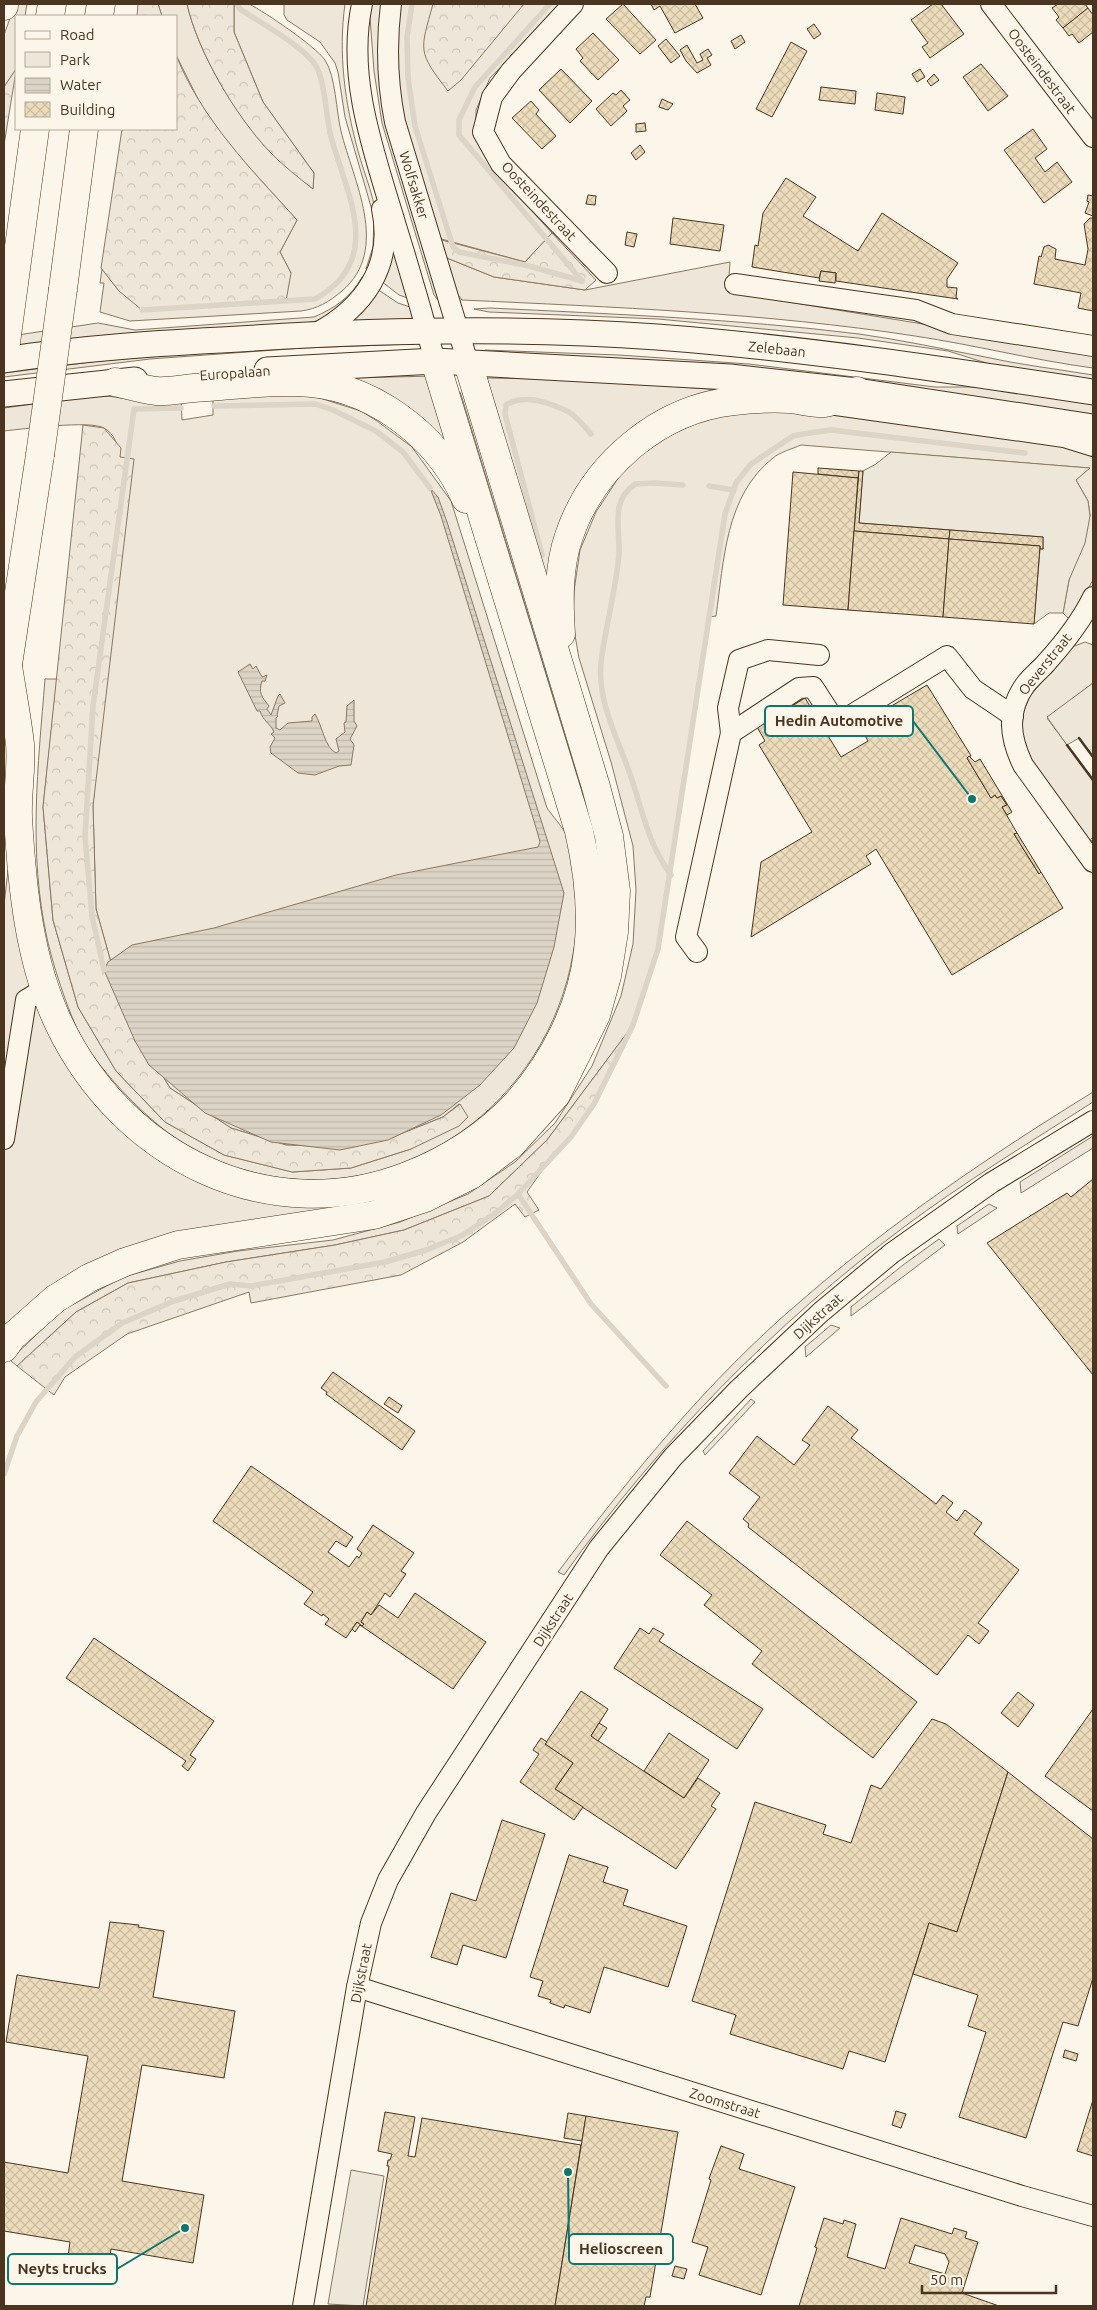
<svg xmlns="http://www.w3.org/2000/svg" width="1097" height="2310" font-family="Ubuntu,sans-serif">
<defs>
<pattern id="forest-crowns" width="20" height="18" patternUnits="userSpaceOnUse" patternTransform="scale(1.25)"><rect width="20" height="18" fill="#ede6d9"/><path d="M2 6a3 3 0 1 1 6 0M12 15a3 3 0 1 1 6 0" fill="none" stroke="#cdc6ba"/></pattern>
<pattern id="water-rules" width="6" height="5" patternUnits="userSpaceOnUse" patternTransform="scale(1.25)"><rect width="6" height="5" fill="#dcd4c6"/><path d="M0 2.5h6" fill="none" stroke="#beb7aa"/></pattern>
<pattern id="building-cross-hatch" width="8" height="8" patternUnits="userSpaceOnUse" patternTransform="scale(1.25)"><rect width="8" height="8" fill="#ecdcbc"/><path d="M0 0l8 8M0 8l8-8" fill="none" stroke="#ccbda1"/></pattern>
</defs>
<rect width="100%" height="100%" fill="#fbf6e9"/>
<!-- green -->
<g fill="#ede6d9" stroke="#887966">
<polygon points="15,4 27,4 25,16 16,16 16,69 4,87 4,35"/>
<path d="M158,4H187C198,53 235,114 269,151C282,164 298,176 313,189L314,173L263,102L234,32V4C238,4 245,3 249,4C265,12 315,46 325,60C336,77 336,111 341,131C353,181 391,249 342,291C329,302 317,309 301,311L130,321L100,312L104,283H100L102,269L119,291L291,273L280,252L297,220L229,145L200,103L176,55V16H162Z"/>
<path d="M284,4H345C338,54 345,103 358,151C365,177 377,202 377,229C378,243 372,258 369,271L366,269L373,247L374,217L345,117L338,72L335,63L320,42L287,20L284,15Z"/>
<polygon points="369,4 385,4 383,13 441,299 438,300 434,295 382,123 374,71"/>
<polygon points="399,4 563,4 490,78 476,110 476,138 491,166 552,233 525,262 438,238 403,126 393,52"/>
<polygon points="392,241 413,300 399,295 381,281"/>
<path d="M442,256L494,277L585,290L730,262L728,292L1093,352V368C1033,360 975,345 915,336C765,313 614,307 462,300L451,286Z"/>
<path d="M362,277L365,278C350,297 337,315 313,322L4,351V337L98,323L135,330L314,317C335,308 351,297 362,277Z"/>
<polygon points="377,289 398,303 413,308 414,317 408,320 352,321"/>
<path d="M490,308C614,314 737,319 859,334C902,340 943,349 985,357C1021,365 1057,369 1093,375V381L996,366L948,351L858,338L658,319L489,312L474,309Z"/>
<polygon points="414,344 303,348 150,359 4,377 4,373 99,361 296,345"/>
<polygon points="485,350 619,355 749,364 935,387 990,387 1093,403 1093,416 482,353"/>
<polygon points="434,376 460,470 348,378"/>
<polygon points="489,378 588,380 735,391 632,432 549,602 486,379"/>
<path d="M291,389L361,411L377,421L412,447L451,501L547,808C554,818 566,831 570,842C573,849 572,859 573,866C577,896 579,925 573,954C548,1101 405,1209 256,1173C238,1168 216,1163 200,1154C159,1132 110,1083 85,1044C71,1021 53,966 47,938C28,852 38,766 45,679H57L43,807L53,920L78,1007L116,1071L165,1122L224,1155L293,1172L351,1168L411,1149L459,1104L443,1117L393,1137L347,1147L286,1145L231,1128L170,1088L126,1016L96,909L93,806L120,457C118,446 115,434 104,428C90,420 23,429 4,431V408L92,396H108L127,399L181,398L182,420L213,415V394Z"/>
<path d="M456,392H460L463,401L591,821C610,910 612,965 572,1049C531,1133 448,1194 356,1210C292,1220 226,1219 164,1236C103,1253 46,1288 4,1334V905L8,870L11,868L13,867C14,882 14,897 16,912C29,1002 80,1100 154,1154C201,1187 260,1204 317,1203C474,1200 586,1079 598,926C603,874 584,822 570,772C544,684 517,595 490,507C483,483 476,459 468,435C464,421 458,406 456,392Z"/>
<path d="M818,410L1080,449L1093,457V580L1070,620L1063,613L1069,580L1090,516L1088,501L1076,480L1089,468L801,445C792,449 780,452 773,458C725,496 724,561 716,616L709,617L658,949L633,1025L547,1140L489,1196L404,1230L335,1245L226,1262L128,1283L76,1312L17,1366L10,1360L61,1311L123,1277L180,1261L238,1251L333,1240L400,1222L468,1194L515,1162L555,1123L592,1066L621,996L633,944L636,890L633,846L611,762L579,658L573,624L574,591L580,550L596,512L621,474L645,451L675,432L711,418L747,412Z"/>
<polygon points="1085,642 1093,645 1093,683 1047,718 1093,780 1093,837 1090,840 1093,841 1093,846 1028,757 1022,737 1023,713 1030,696 1072,647"/>
<path d="M1093,1092V1102C1029,1143 964,1182 904,1227C774,1324 658,1443 564,1575L558,1572C631,1475 709,1379 802,1300C893,1221 991,1155 1093,1092Z"/>
<polygon points="1093,1136 1093,1148 1021,1193 1020,1182"/>
<polygon points="989,1204 997,1208 958,1234 957,1226"/>
<polygon points="939,1239 945,1245 851,1316 851,1307 903,1265"/>
<polygon points="831,1325 840,1328 806,1357 805,1347"/>
<polygon points="751,1399 755,1402 705,1455 703,1451"/>
</g>
<!-- forest -->
<g fill="url(#forest-crowns)" stroke="#887966">
<polygon points="138,4 158,4 162,16 137,16"/>
<path d="M187,4H234V32L263,102L314,173L313,189C298,177 282,165 269,151C235,115 198,52 187,4Z"/>
<path d="M433,4H524L461,80L448,91C417,51 420,51 433,4Z"/>
<path d="M176,55C202,120 251,169 297,220L280,252L291,273L286,301L142,310L119,291L101,268L122,129H176Z"/>
<polygon points="16,69 16,71 4,145 4,87"/>
<polygon points="552,233 596,280 585,290 494,277 442,256 438,239 525,262"/>
<polygon points="83,425 104,428 121,448 120,457 134,459 93,806 96,909 126,1016 170,1088 231,1128 286,1145 347,1147 393,1137 443,1117 460,1104 468,1117 459,1126 411,1149 351,1168 292,1172 224,1155 165,1122 116,1071 78,1007 53,920 43,807"/>
<polygon points="633,1025 594,1104 571,1137 544,1168 527,1192 539,1210 525,1217 515,1204 463,1242 401,1275 251,1303 249,1292 127,1334 65,1377 54,1395 17,1366 76,1312 128,1283 226,1262 335,1245 404,1230 489,1196 547,1140"/>
</g>
<!-- parking -->
<g fill="#ede7d9" stroke="#887966">
<polygon points="891,452 1090,468 1076,480 1088,501 1090,516 1085,543 1069,580 1063,613 1049,613 1034,624 1040,549 1043,549 1043,537 859,523 863,471 876,464"/>
<polygon points="1093,683 1093,757 1079,738 1067,745 1047,717"/>
<polygon points="351,2170 384,2176 363,2306 328,2304"/>
</g>
<!-- water -->
<g fill="url(#water-rules)" stroke="#887966">
<polygon points="430,488 438,497 447,522 564,893 554,947 537,1003 514,1048 480,1085 441,1115 388,1140 340,1150 271,1142 205,1113 149,1065 135,1041 104,970 108,962 132,945 214,928 396,875 538,847 540,842 537,831 441,516"/>
<path d="M250,664L253,669L256,666L262,677L267,675L265,681H262C258,693 262,697 269,706L267,709L271,715L278,696L280,694L285,703L279,706L277,715L278,716L276,718V728L280,730L288,723L312,721V717L315,714C322,725 325,748 336,753L339,751L336,739L345,732L344,723L346,722L347,706L354,700V721L357,726L350,739L354,745L351,765L339,766L315,775L298,773L271,753L270,747L275,738L271,734L274,732C270,723 263,721 260,711H257L238,672Z"/>
</g>
<g fill="none" stroke-linecap="round" stroke-linejoin="round">
<!-- stream -->
<g stroke="#dcd4c6" stroke-width="5.5">
<polyline points="412,4 407,37 408,78 415,126 453,247 459,252 529,266 582,281"/>
<polyline points="550,4 475,87 459,120 459,135 582,281"/>
<path d="M142,310L315,299C387,259 345,192 330,133C326,114 325,82 316,66C304,46 260,23 240,9L237,4"/>
<polyline points="214,406 315,404 333,410 376,431 403,452 430,488"/>
<polyline points="709,486 734,490"/>
<path d="M542,555L505,414L506,405C524,393 551,403 569,412C577,417 585,427 591,434"/>
<path d="M671,875C648,844 643,812 631,777C619,741 597,702 601,663C605,627 616,591 619,554C620,527 610,502 635,484L654,483L683,485"/>
<polyline points="104,970 92,916 85,836 93,706 134,409 181,408"/>
<polyline points="518,1194 591,1304 666,1386"/>
<polyline points="4,1474 17,1436 36,1402 75,1357 122,1323 174,1301 230,1284 251,1286 385,1262 426,1250 463,1235 497,1212 518,1194 571,1137 594,1104 633,1025 658,949 725,514 736,483 751,464 793,436 803,434 831,430 1025,453"/>
</g>
</g>
<!-- building -->
<g fill="url(#building-cross-hatch)" stroke="#4a3520" fill-rule="evenodd">
<polygon points="623,4 656,40 640,54 606,19"/>
<polygon points="651,4 695,4 703,18 675,33 660,6 654,10"/>
<polygon points="933,4 941,4 964,34 930,58 922,47 928,43 911,20"/>
<polygon points="1058,4 1085,4 1088,8 1063,28 1056,20 1059,17 1052,8"/>
<polygon points="1088,8 1093,15 1093,32 1079,43 1072,34 1069,36 1063,28"/>
<polygon points="814,24 821,34 814,39 807,29"/>
<polygon points="593,33 619,60 598,80 580,61 583,58 576,49"/>
<polygon points="741,35 745,42 735,49 731,41"/>
<polygon points="666,39 680,56 671,63 658,46"/>
<polygon points="791,42 807,51 772,117 756,109"/>
<polygon points="687,45 697,63 703,60 700,54 708,49 712,55 707,58 711,65 697,73 686,61 680,50"/>
<polygon points="981,64 1008,96 988,111 963,77"/>
<polygon points="561,69 592,101 570,123 539,90"/>
<polygon points="920,69 925,77 917,82 912,74"/>
<polygon points="934,74 939,80 931,86 927,81"/>
<polygon points="821,87 856,91 855,104 819,100"/>
<polygon points="621,90 630,100 623,106 627,111 611,126 596,109 613,93 616,95"/>
<polygon points="877,93 905,97 903,114 875,110"/>
<polygon points="662,99 673,104 668,110 659,107"/>
<polygon points="531,101 539,110 536,114 556,136 542,149 512,118"/>
<polygon points="645,123 646,131 636,132 636,124"/>
<polygon points="1033,129 1047,149 1035,158 1045,172 1057,162 1072,182 1044,203 1004,150"/>
<polygon points="640,145 645,152 636,160 631,153"/>
<polygon points="786,178 816,197 803,216 858,251 882,213 958,263 947,279 947,287 957,288 956,298 958,299 836,281 836,273 821,271 819,278 752,267 755,245 758,246 763,213"/>
<polygon points="588,195 596,196 595,205 586,204"/>
<polygon points="1088,195 1093,196 1093,216 1085,213 1089,202 1087,201"/>
<polygon points="673,218 724,225 720,251 670,244"/>
<polygon points="1090,218 1093,218 1093,311 1078,308 1081,293 1034,284 1039,256 1041,257 1044,247 1048,245 1056,249 1055,259 1085,265 1088,249 1084,224"/>
<polygon points="627,232 637,234 634,247 625,245"/>
<polygon points="821,271 836,273 835,283 819,281"/>
<polygon points="818,468 859,471 858,478 818,474"/>
<polygon points="859,471 863,471 859,523 950,530 949,539 854,531"/>
<polygon points="793,472 858,478 848,610 783,605"/>
<polygon points="950,530 1043,537 1043,549 1040,549 1040,546 949,539"/>
<polygon points="854,531 949,539 943,617 848,610"/>
<polygon points="949,539 1040,546 1034,624 943,617"/>
<polygon points="927,685 970,754 971,756 967,758 991,798 995,795 997,798 1001,796 1007,805 1002,807 1017,833 1014,834 1039,874 1041,872 1063,908 952,975 876,849 866,856 871,864 751,937 761,862 812,832 759,745 765,741 757,727 805,698 841,757 868,741 859,725"/>
<polygon points="969,756 975,762 980,759 1012,812 1007,815 1002,807 1007,805 1001,796 997,798 995,795 991,798 967,758"/>
<polygon points="1017,833 1041,872 1039,874 1014,834"/>
<polygon points="1093,1179 1093,1375 987,1243 1067,1193 1071,1197"/>
<polygon points="333,1372 415,1431 402,1450 326,1394 327,1392 321,1388"/>
<polygon points="389,1397 402,1406 398,1413 384,1404"/>
<polygon points="828,1406 858,1430 851,1438 936,1504 943,1495 953,1503 946,1512 957,1521 965,1510 982,1523 974,1534 1019,1570 978,1623 989,1631 979,1644 968,1635 937,1675 748,1527 749,1524 743,1519 760,1497 729,1473 757,1436 794,1465 810,1445 802,1440"/>
<polygon points="251,1466 353,1537 346,1547 336,1541 328,1552 349,1567 357,1556 359,1558 362,1553 357,1549 373,1525 414,1553 401,1571 406,1574 390,1597 385,1593 371,1615 367,1612 361,1622 364,1624 362,1626 357,1622 346,1638 325,1624 329,1619 323,1614 322,1616 304,1604 313,1592 213,1521"/>
<polygon points="687,1521 917,1702 873,1758 752,1664 762,1651 704,1605 712,1595 660,1555"/>
<polygon points="415,1593 486,1642 453,1689 360,1625 355,1632 352,1629 357,1622 362,1626 364,1624 361,1622 367,1612 371,1615 379,1605 398,1618"/>
<polygon points="640,1628 649,1634 653,1628 664,1634 659,1641 763,1709 737,1749 614,1668"/>
<polygon points="94,1638 214,1721 190,1755 196,1759 188,1771 182,1766 186,1761 66,1678"/>
<polygon points="581,1691 608,1709 591,1736 684,1798 698,1778 720,1793 711,1806 716,1809 676,1869 555,1789 573,1763 545,1744"/>
<polygon points="1018,1692 1034,1705 1018,1727 1001,1713"/>
<polygon points="1093,1709 1093,1811 1045,1776"/>
<polygon points="932,1719 946,1724 1008,1772 957,1932 929,1923 885,2062 849,2051 843,2069 730,2034 736,2015 692,2001 755,1802 826,1825 823,1834 851,1843 871,1785 881,1789"/>
<polygon points="599,1723 607,1728 598,1741 591,1736"/>
<polygon points="669,1733 709,1760 684,1798 644,1771"/>
<polygon points="541,1738 547,1742 545,1744 573,1763 555,1789 583,1807 574,1820 520,1782 539,1754 533,1750"/>
<polygon points="1008,1772 1093,1839 1093,1978 1078,2026 1063,2022 1026,2138 959,2117 986,2032 968,2026 978,1995 913,1974 929,1923 957,1932"/>
<polygon points="502,1820 545,1834 506,1958 463,1945 457,1965 431,1957 451,1893 476,1901"/>
<polygon points="569,1855 608,1867 603,1882 628,1890 623,1905 687,1926 668,1987 604,1967 590,2013 565,2005 564,2008 550,2003 551,2000 538,1996 543,1981 530,1977"/>
<polygon points="110,1922 139,1925 138,1927 164,1931 153,1997 235,2011 224,2078 142,2065 122,2181 204,2195 193,2263 111,2249 108,2270 67,2264 70,2242 4,2231 4,2162 68,2173 88,2056 6,2042 17,1975 99,1988"/>
<polygon points="1065,2050 1078,2054 1076,2061 1063,2057"/>
<polygon points="1093,2100 1093,2156 1077,2151"/>
<polygon points="896,2111 906,2114 901,2128 892,2125"/>
<polygon points="385,2112 415,2117 408,2156 415,2157 422,2118 581,2145 555,2306 366,2306 389,2166 387,2166 388,2160 390,2160 392,2154 378,2151"/>
<polygon points="568,2113 586,2116 582,2141 564,2138"/>
<polygon points="586,2116 678,2132 650,2297 646,2297 644,2306 555,2306"/>
<polygon points="721,2146 744,2154 739,2169 795,2187 761,2295 699,2275 708,2247 692,2242 711,2180 709,2179 711,2173"/>
<path d="M824,2218L843,2224L844,2220L856,2224L847,2257L885,2269L901,2218L952,2234L954,2228L967,2232L965,2238L978,2242L962,2293L999,2306H799L817,2248L815,2247ZM915,2245L945,2254L949,2262L945,2274L909,2263Z"/>
<polygon points="675,2266 687,2269 684,2279 672,2276"/>
</g>
<g fill="none" stroke-linecap="round" stroke-linejoin="round">
<defs>
<g id="minor">
<path d="M362,4C346,79 375,155 396,226C410,271 423,316 435,361"/>
<path d="M391,4C386,44 387,82 395,122L468,363"/>
<polyline points="573,4 511,71 492,97 483,132 501,164 607,273"/>
<polyline points="991,4 1093,137"/>
<polyline points="735,284 916,310 952,324 1093,346"/>
<path d="M315,334C364,308 394,266 382,209"/>
<polyline points="829,404 1064,437 1093,446"/>
<path d="M1093,597C1081,622 1065,642 1046,663C1040,670 1031,677 1025,685C1006,712 1010,738 1023,765L1093,862"/>
<polyline points="731,733 728,708 739,660 768,650 819,655"/>
<polyline points="697,952 686,937 731,733 799,688 813,687 837,724 947,656 973,689 1013,716"/>
<polyline points="4,1139 26,1000 44,989"/>
<polyline points="357,1987 1022,2196 1093,2216"/>
<polyline points="303,2306 357,1987 371,1923 388,1880 426,1813 599,1548 673,1457 739,1389 821,1312 892,1253 991,1183 1093,1121"/>
</g>
<g id="major">
<path d="M4,360C82,348 160,343 239,339C378,330 518,327 657,337C803,348 948,370 1093,392"/>
<polyline points="267,370 435,361 730,377 857,391 1093,427"/>
<polyline points="4,394 135,380"/>
</g>
<g id="highway">
<polyline points="4,6 4,4"/>
<polyline points="50,16 52,4"/>
<polyline points="99,16 101,4"/>
<polyline points="63,289 84,129"/>
<polyline points="4,357 35,129"/>
<path d="M115,382C128,385 142,389 156,391C168,392 182,389 194,388C228,386 262,381 296,382C370,383 437,434 466,499"/>
<path d="M561,634C559,602 558,567 569,536C593,465 659,409 734,401C752,399 772,398 790,399C801,400 814,404 824,403C835,402 847,395 857,391"/>
<path d="M8,666C12,692 17,718 20,744C22,768 17,793 18,817C22,887 29,961 59,1024C122,1156 267,1230 407,1176C449,1160 486,1136 517,1103C554,1061 582,1007 588,951C593,911 588,871 579,831L435,361"/>
<polyline points="5,684 40,455"/>
<polyline points="4,1348 12,1337 55,1299 89,1278 125,1262 178,1245 374,1215 425,1198 471,1175 512,1144 556,1095 596,1015 607,976 614,932 616,891 609,836 596,787 468,363"/>
</g>
</defs>
<!-- minor casing -->
<use href="#minor" stroke="#4a3520" stroke-width="22"/>
<!-- major casing -->
<use href="#major" stroke="#4a3520" stroke-width="27"/>
<!-- highway casing -->
<use href="#highway" stroke="#4a3520" stroke-width="29"/>
<!-- minor -->
<use href="#minor" stroke="#fbf6e9" stroke-width="20"/>
<!-- major -->
<use href="#major" stroke="#fbf6e9" stroke-width="25"/>
<!-- highway -->
<use href="#highway" stroke="#fbf6e9" stroke-width="28"/>
<defs>
<polyline id="highway-bridge" points="40,455 63,289"/>
</defs>
<!-- highway-bridge casing -->
<use href="#highway-bridge" stroke="#4a3520" stroke-width="29" stroke-linecap="butt"/>
<!-- highway-bridge -->
<use href="#highway-bridge" stroke="#fbf6e9" stroke-width="28"/>
<!-- wall -->
<g stroke="#4a3520" stroke-width="2.5">
<polyline points="1079,738 1093,757"/>
<polyline points="1067,745 1093,780"/>
</g>
</g>
<g text-anchor="middle" stroke-width="4" stroke-linejoin="round" paint-order="stroke">
<!-- street labels -->
<g font-size="14" fill="#4a3520" stroke="#fbf6e9">
<text transform="translate(1042 71) rotate(53)" y="5">Oosteindestraat</text>
<text transform="translate(414 185) rotate(73)" y="5">Wolfsakker</text>
<text transform="translate(539 201) rotate(47)" y="5">Oosteindestraat</text>
<text transform="translate(777 349) rotate(6)" y="5">Zelebaan</text>
<text transform="translate(235 373) rotate(-4)" y="5">Europalaan</text>
<text transform="translate(1045 664) rotate(-51)" y="5">Oeverstraat</text>
<text transform="translate(818 1316) rotate(-42)" y="5">Dijkstraat</text>
<text transform="translate(553 1620) rotate(-57)" y="5">Dijkstraat</text>
<text transform="translate(361 1973) rotate(-79)" y="5">Dijkstraat</text>
<text transform="translate(725 2103) rotate(17)" y="5">Zoomstraat</text>
</g>
</g>
<!-- callouts -->
<path fill="none" stroke="#0f766e" stroke-width="2" d="M972 799L913 721M568 2172L569 2249M185 2228L117 2269"/>
<g fill="#0f766e" stroke="#fbf6e9" stroke-width="2">
<circle cx="972" cy="799" r="5"/>
<circle cx="568" cy="2172" r="5"/>
<circle cx="185" cy="2228" r="5"/>
</g>
<g fill="#fbf6e9" stroke="#0f766e" stroke-width="2">
<rect x="765" y="706" width="148" height="30" rx="5"/>
<rect x="569" y="2234" width="104" height="30" rx="5"/>
<rect x="8" y="2254" width="109" height="30" rx="5"/>
</g>
<g font-size="15" text-anchor="middle" font-weight="bold" fill="#4a3520">
<text x="839" y="726">Hedin Automotive</text>
<text x="621" y="2254">Helioscreen</text>
<text x="62" y="2274">Neyts trucks</text>
</g>
<!-- border -->
<rect width="1097" height="2310" fill="none" stroke="#4a3520" stroke-width="10"/>
<!-- legend -->
<rect x="15" y="15" width="162" height="115" fill="#fbf6e9" stroke="#b4a999"/>
<rect x="25" y="31" width="25" height="8" fill="#fbf6e9" stroke="#b4a999"/>
<text x="60" y="40" font-size="15" fill="#4a3520">Road</text>
<rect x="25" y="52" width="25" height="15" fill="#ede6d9" stroke="#b4a999"/>
<text x="60" y="65" font-size="15" fill="#4a3520">Park</text>
<rect x="25" y="78" width="25" height="15" fill="url(#water-rules)" stroke="#b4a999"/>
<text x="60" y="90" font-size="15" fill="#4a3520">Water</text>
<rect x="25" y="102" width="25" height="15" fill="url(#building-cross-hatch)" stroke="#b4a999"/>
<text x="60" y="115" font-size="15" fill="#4a3520">Building</text>
<!-- scale -->
<path d="M922 2285v8h134v-8" fill="none" stroke="#4a3520" stroke-width="2.5"/>
<text x="930" y="2285" font-size="15" fill="#4a3520" stroke="#fbf6e9" stroke-width="4" paint-order="stroke">50 m</text>
</svg>
